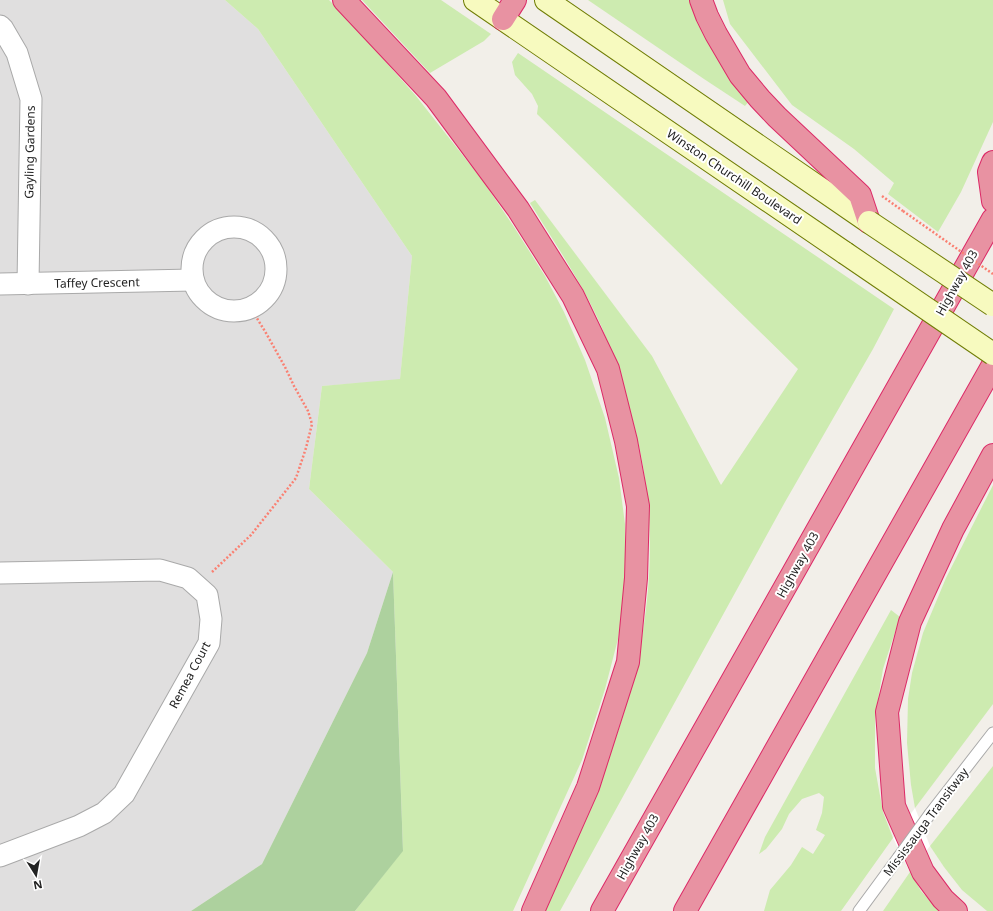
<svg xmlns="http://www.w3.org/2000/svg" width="993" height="911" font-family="'Noto Sans',sans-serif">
<rect width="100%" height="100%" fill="#f2efe9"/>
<!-- residential -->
<polygon fill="#e0dfdf" points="0,0 225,0 258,29 412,256 400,380 322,386 309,489 393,572 367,653 262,864 191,911 0,911"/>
<!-- grass -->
<g fill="#cdebb0">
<polygon points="225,0 329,0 345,16 416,96 483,181 514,227 545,276 564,312 585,360 605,418 619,478 625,524 625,590 618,639 605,689 582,760 513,911 355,911 403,850 393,572 309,489 322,386 400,379 412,256 258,29"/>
<polygon points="362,0 441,0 491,34 484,41 430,73"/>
<polygon points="588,0 691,0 750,100 745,106 704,79"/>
<polygon points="723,0 993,0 993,122 961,192 938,232 888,194 894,183 854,149 792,105 730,24"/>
<path d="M518,53L894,309L873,349L785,502L560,911H543C570,848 602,784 622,719C646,643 657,558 645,480C641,448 632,416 622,384C614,362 608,339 597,317C578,277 553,240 530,203L535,200L652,356L721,485L798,369L537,114L538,106L532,94L515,75L512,62Z"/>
<polygon points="993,485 993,704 915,808 911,785 907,743 908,699 912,673 923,633 946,578"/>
<polygon points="891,610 900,617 883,669 875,718 875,768 883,812 893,838 841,911 764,911 770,890 791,865 802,847 813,854 825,835 816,830 822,813 824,797 819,793 802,799 789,814 782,829 766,849 759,854 765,837"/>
<polygon points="993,766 993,911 987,911 962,890 944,867 930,846"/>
<polygon points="910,872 921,891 939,911 883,911"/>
</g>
<!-- forest -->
<polygon fill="#add19e" points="393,572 403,851 355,911 191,911 262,864 367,653"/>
<!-- pier -->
<polygon fill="#fff" points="915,808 930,846 910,872 893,838"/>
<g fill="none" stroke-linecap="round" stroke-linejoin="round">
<defs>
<g id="lane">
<polyline points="930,814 993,733"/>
<polyline points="859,911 898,858"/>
</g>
<g id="street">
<polyline points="0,26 3,29 17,53 31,99 28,284"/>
<circle cx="234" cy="269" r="42"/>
<polyline points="0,284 193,280"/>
<polyline points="0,573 160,570 188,578 207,595 211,619 209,643 124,794 104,813 79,826 0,856"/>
</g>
<g id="secondary">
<polyline points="475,0 845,253"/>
<polyline points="546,0 869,222"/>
</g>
<g id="highway">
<polyline points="344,0 436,98 518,209 573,296 608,369 626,441 638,506 636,578 628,662 588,787 533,911"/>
<polyline points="701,0 707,16 716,34 740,75 760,99 777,117 860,195 869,222"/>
<polyline points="503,19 515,0"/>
<polyline points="993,162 989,172 993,201"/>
<polyline points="602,911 993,219"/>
<polyline points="685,911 993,365"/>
<polyline points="956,911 943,899 923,872 894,806 887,712 910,622 953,529 993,455"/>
</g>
</defs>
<!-- lane casing -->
<use href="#lane" stroke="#a9a9a9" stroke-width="13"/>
<!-- street casing -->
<use href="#street" stroke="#a9a9a9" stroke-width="23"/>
<!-- secondary casing -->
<use href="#secondary" stroke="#707d05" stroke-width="24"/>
<!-- highway casing -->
<use href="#highway" stroke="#dc2a67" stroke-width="24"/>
<!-- path -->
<g stroke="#fa8072" stroke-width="2.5" stroke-dasharray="2 2" stroke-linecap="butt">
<polyline points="882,196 903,211"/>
<polyline points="212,572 251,535 296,478 306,448 312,424 308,411 294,386 285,367 266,333 250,307"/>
</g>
<!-- lane -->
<use href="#lane" stroke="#fff" stroke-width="11"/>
<!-- street -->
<use href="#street" stroke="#fff" stroke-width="21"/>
<!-- secondary -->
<use href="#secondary" stroke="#f7fabf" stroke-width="22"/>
<!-- highway -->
<use href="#highway" stroke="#e892a2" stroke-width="22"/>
<defs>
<polyline id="lane-bridge" points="898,858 930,814"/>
<g id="secondary-bridge">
<polyline points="869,222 993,305"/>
<polyline points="845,253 993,354"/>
</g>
</defs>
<!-- lane-bridge casing -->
<use href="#lane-bridge" stroke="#a9a9a9" stroke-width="13" stroke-linecap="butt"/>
<!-- secondary-bridge casing -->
<use href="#secondary-bridge" stroke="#707d05" stroke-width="24" stroke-linecap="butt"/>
<!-- path-bridge -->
<polyline stroke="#fa8072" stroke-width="2.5" stroke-dasharray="2 2" stroke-linecap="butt" points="903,211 993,274"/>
<!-- lane-bridge -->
<use href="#lane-bridge" stroke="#fff" stroke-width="11"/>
<!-- secondary-bridge -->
<use href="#secondary-bridge" stroke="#f7fabf" stroke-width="22"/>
</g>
<g text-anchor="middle" stroke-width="4" stroke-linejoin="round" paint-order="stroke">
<!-- street labels -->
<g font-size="12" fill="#222" stroke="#fff">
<text transform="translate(30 152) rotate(-89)" y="4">Gayling Gardens</text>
<text transform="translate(734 177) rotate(34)" y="4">Winston Churchill Boulevard</text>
<text transform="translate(97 283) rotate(-1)" y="4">Taffey Crescent</text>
<text transform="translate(957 283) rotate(-61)" y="4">Highway 403</text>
<text transform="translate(798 565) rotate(-61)" y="4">Highway 403</text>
<text transform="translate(190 675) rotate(-62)" y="4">Remea Court</text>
<text transform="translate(926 822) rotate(-53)" y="4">Mississauga Transitway</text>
<text transform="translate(638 847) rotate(-61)" y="4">Highway 403</text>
</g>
</g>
<!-- north arrow -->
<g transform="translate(36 875) rotate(169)" stroke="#ffffff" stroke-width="3" paint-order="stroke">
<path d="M0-3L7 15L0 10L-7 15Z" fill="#222222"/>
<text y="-6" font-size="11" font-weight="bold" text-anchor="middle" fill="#222222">N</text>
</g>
</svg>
